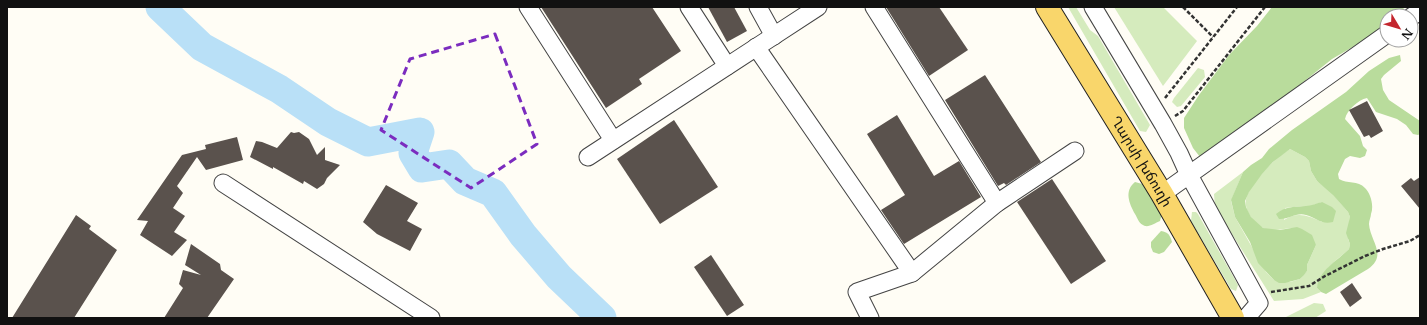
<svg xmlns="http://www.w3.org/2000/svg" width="1427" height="325" font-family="'Libre Baskerville','Noto Sans Armenian',serif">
<rect width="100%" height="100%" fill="#fffdf5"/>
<!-- green -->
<g fill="#d5ebbd" fill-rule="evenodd">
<polygon points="1068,7 1076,7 1090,30 1098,36 1150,125 1146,132 1140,131"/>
<polygon points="1114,7 1163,7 1197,41 1163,86"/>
<polygon points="1198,68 1204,70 1205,77 1181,106 1177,107 1172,102 1174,98"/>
<path d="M1290,149L1305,157L1309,161L1311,171L1317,181L1330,191L1348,212L1350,217L1348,239L1350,244L1349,249C1335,262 1323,268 1317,288L1321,292L1303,299L1274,301L1215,207L1214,194L1243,172L1231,201L1235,217L1266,272L1274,280L1290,282L1300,279L1307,271V265L1316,245L1291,228C1283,229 1271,232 1263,228C1254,224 1244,210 1246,200C1248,185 1277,156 1290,149ZM1322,202V222C1308,216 1298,211 1284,220L1285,208L1301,206L1308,207Z"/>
<polygon points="1192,212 1196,212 1198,214 1238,285 1236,291 1231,289 1191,221"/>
<polygon points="1314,303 1323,304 1326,311 1315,318 1284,318"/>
</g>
<!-- forest -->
<g fill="#b9dc9c">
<polygon points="1272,7 1405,7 1397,16 1387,16 1387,25 1382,30 1332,59 1286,96 1205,159 1200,157 1193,148 1184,128 1184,118 1199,95 1229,55 1257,26"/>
<path d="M1400,55L1401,61L1384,75L1381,79L1383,90L1389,100L1420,121V134L1418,135L1413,134L1406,125L1397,119L1376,112L1367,98C1358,100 1347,110 1345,119L1360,136L1363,146L1367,150L1365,156L1360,158L1350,156L1345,159L1338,174L1339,179C1347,184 1358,180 1365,188C1371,194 1374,206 1371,214C1371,217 1369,220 1369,224C1370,241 1388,255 1368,269L1326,294L1321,292L1317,288C1319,270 1337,261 1349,249L1350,244L1346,233L1350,217L1348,212L1333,195L1317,181L1311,171L1309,161L1305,157L1290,149L1273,162L1262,174L1249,192L1245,201L1246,207L1251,217L1263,228L1280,230L1297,227L1302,229L1312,235L1316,245L1307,265V271L1304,275L1300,279L1285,283H1279L1274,280L1258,263L1250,242L1235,217L1231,200L1243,172L1251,165L1262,158L1269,149L1292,130L1346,92L1369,71L1389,58Z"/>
<path d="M1135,182L1146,185L1164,205L1160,221C1155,223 1150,227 1145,226C1139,224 1138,219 1135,214C1129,203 1124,191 1135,182Z"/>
<path d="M1322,202L1332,207L1336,211L1333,222C1321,225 1317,218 1306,215C1296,212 1288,220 1279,219L1276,214C1285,206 1295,207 1306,206C1311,206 1317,203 1322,202Z"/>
<path d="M1161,231C1168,232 1170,235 1172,242L1164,252L1159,254L1153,252L1151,247V242Z"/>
</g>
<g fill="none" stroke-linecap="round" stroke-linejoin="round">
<!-- river -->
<polyline stroke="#b9e0f7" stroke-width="29" points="160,7 202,47 279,89 328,122 368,142 420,132 413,153 422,168 449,164 465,181 493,193 523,235 559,277 602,318"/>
</g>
<!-- building -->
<g fill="#5a524d">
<polygon points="541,7 652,7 681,51 639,79 642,84 606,108"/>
<polygon points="708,7 734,7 747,31 727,42"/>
<polygon points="886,7 939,7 968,50 929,76"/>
<polygon points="985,75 1041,162 1006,185 1004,183 998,186 945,100"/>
<polygon points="1367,101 1383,131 1371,138 1369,135 1364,137 1349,110"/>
<polygon points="897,115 934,176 959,161 981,197 904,244 881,210 905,195 867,134"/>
<polygon points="674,120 718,187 660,224 617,159"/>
<polygon points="291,132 294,133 299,132 309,139 317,155 325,147 325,160 340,165 327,178 324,184 317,189 304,181 303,184 273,167 273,169 250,157 256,141 262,142 277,148"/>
<polygon points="237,137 243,160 206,170 197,157 177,186 183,193 173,208 185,216 174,232 187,240 172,256 140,235 148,221 137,220 182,155 206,149 205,145"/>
<polygon points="1420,177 1420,209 1401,186 1411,178 1414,181"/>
<polygon points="1052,179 1106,261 1071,284 1017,202"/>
<polygon points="386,185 418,203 407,221 422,229 410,251 377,234 363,222"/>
<polygon points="76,215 91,226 89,229 117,250 74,318 12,318"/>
<polygon points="191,244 220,264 221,270 234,279 207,318 164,318 183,288 179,284 183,270 201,275 185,265"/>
<polygon points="711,255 744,305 727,316 694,267"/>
<polygon points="1352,283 1362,298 1350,307 1340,292"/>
</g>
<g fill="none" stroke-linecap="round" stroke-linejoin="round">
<defs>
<g id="minor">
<polyline points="528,7 613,140"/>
<polyline points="689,7 727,66"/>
<polyline points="758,7 774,36"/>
<polyline points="874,7 997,203"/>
<polyline points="1093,7 1163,124 1179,153 1189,175 1259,303 1246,318"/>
<polyline points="1411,17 1420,11"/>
<polyline points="756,47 912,273"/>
<polyline points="588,157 818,7"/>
<polyline points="223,183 431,318"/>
<polyline points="1162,194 1387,34"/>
<polyline points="870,318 857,292 912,273 997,203 1075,151"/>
</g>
<g id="major">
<path id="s1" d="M1047,7L1162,194L1233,318"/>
</g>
</defs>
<!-- minor casing -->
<use href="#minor" stroke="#444" stroke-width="19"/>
<!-- major casing -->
<use href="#major" stroke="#222" stroke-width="24"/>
<!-- path -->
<g stroke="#333" stroke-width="2.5" stroke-dasharray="4 2" stroke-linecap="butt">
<polyline points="1183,7 1213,37"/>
<polyline points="1165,98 1237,7"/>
<polyline points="1175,116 1183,111 1265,7"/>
<polyline points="1271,292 1309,286 1325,276 1365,256 1383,249 1410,241 1420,235"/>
</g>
<!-- minor -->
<use href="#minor" stroke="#fff" stroke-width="17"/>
<!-- major -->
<use href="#major" stroke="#f9d66b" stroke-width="22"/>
</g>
<!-- marked area -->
<path fill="none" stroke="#7b2cbf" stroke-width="3" stroke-dasharray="8 5" stroke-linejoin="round" d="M495,34L537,144L471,188L381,130L410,59Z"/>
<g text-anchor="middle" stroke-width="4" stroke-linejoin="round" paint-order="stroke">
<!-- street labels -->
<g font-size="14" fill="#111" stroke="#fff">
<text dy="5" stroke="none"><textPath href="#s1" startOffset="181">Ղարսի խճուղի</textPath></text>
</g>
</g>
<!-- border -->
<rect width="1427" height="325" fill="none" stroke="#111111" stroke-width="16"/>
<!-- north arrow -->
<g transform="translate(1399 28) rotate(128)"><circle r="19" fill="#ffffff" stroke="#a0a0a0"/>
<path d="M0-3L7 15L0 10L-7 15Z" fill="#c4262e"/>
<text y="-6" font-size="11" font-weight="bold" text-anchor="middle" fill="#111111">N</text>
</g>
</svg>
